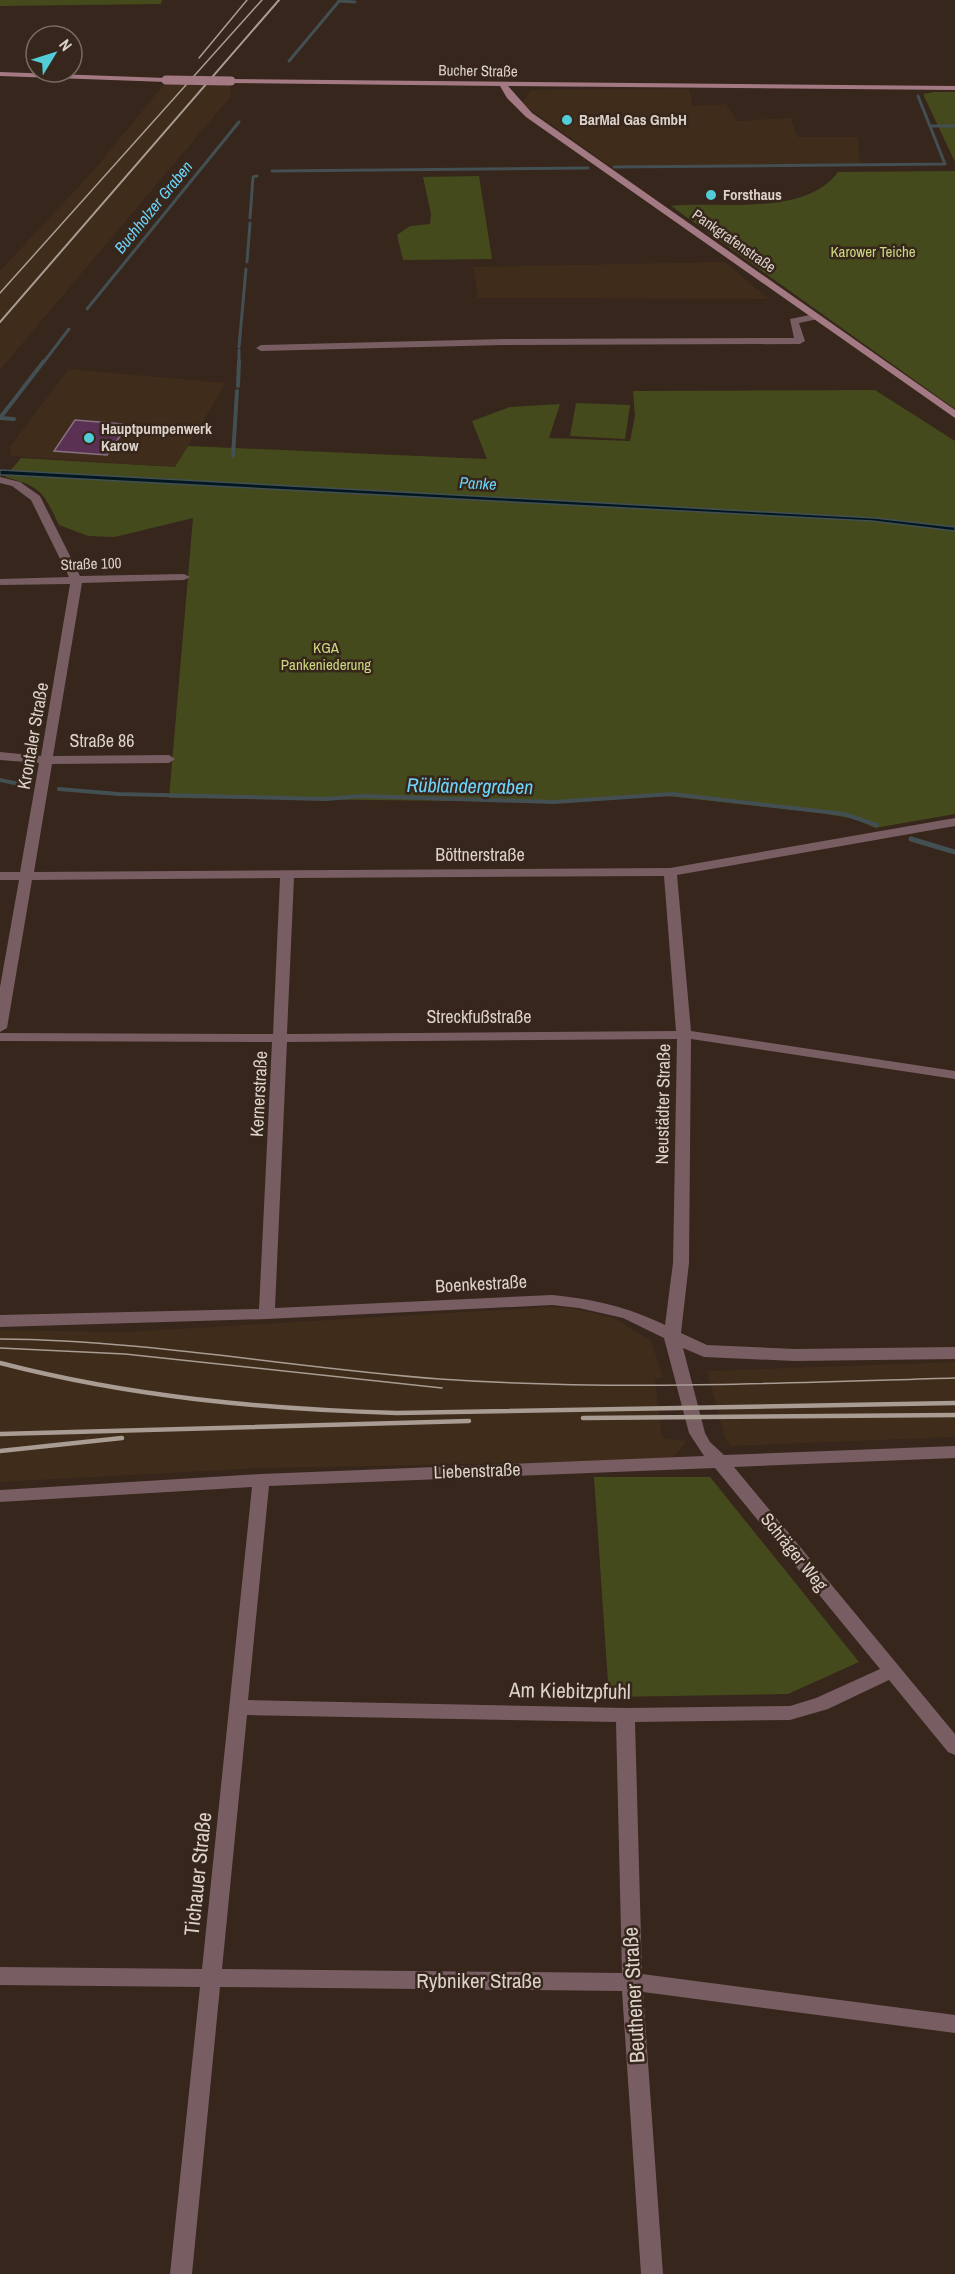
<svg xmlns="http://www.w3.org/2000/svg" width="955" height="2274" font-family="'Archivo Narrow',sans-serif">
<rect width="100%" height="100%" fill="#36261b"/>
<!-- built -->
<g fill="#402c1b">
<polygon points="165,83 230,84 231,96 0,370 0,271 95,169"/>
<polygon points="689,89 693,106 726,104 737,121 791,118 797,137 858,137 860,164 610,166 524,105 523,101 531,90"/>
<polygon points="725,262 769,299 478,298 473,267"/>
<polygon points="69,369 226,383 175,467 11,456 9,448"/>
<polygon points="550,1307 571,1308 614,1318 651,1341 663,1377 655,1379 662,1438 687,1441 671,1460 262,1468 0,1482 0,1330 125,1332"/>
<polygon points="955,1362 955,1437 730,1446 725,1438 707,1371"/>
</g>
<!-- green -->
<g fill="#454a1c">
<polygon points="0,0 162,0 161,4 0,6"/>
<polygon points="935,92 955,92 955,162 923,94"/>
<path d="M955,171V409L671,206C721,201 805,217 838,172Z"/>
<polygon points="479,176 492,259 403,260 397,235 410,226 430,224 431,214 423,177"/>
<path d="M875,390L955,441V814L875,828L855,819L820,813L649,794L562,802L169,798L193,518L115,537L88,536L59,525C43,492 42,487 5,477L21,458L175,467L188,446L487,459L472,421L510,407L560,404L549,438L630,441L635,416L633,391Z"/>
<polygon points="576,403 630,405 625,439 570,436"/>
<polygon points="594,1477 710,1477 859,1662 788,1694 609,1697"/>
</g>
<!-- water -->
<polygon fill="#02171f" stroke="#434f52" stroke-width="1.5" points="0,470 875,518 955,527 955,531 872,521 7,475 0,475"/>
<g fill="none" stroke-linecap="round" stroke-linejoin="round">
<!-- stream-far2 -->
<g stroke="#434f52" stroke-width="3">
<polyline points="339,1 355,2"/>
<polyline points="289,61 340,0"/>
<polyline points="930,126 955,126"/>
<polyline points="614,167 945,164 918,96"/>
<polyline points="272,171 588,168"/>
<polyline points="250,218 253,177 257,176"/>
<polyline points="247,262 250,223"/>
<polyline points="87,309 239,122"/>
<polyline points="239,347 246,269"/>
<polyline points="43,363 69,329"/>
<polyline points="239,363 239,350"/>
</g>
<!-- stream-far1 -->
<g stroke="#434f52" stroke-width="4">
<polyline points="238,386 239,361"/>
<polyline points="0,418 44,361"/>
<polyline points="0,418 14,419"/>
<polyline points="233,456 237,391"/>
<polyline points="0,780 24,785"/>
<polyline points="59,789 118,794 326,799 361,796 554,802 672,794 844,814 877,825"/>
</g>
<!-- stream -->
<polyline stroke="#434f52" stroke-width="5" points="911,839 955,852"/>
</g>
<!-- building -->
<polygon fill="#5b3153" stroke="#847280" stroke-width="1.5" points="75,420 122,424 120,428 125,429 107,455 54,451"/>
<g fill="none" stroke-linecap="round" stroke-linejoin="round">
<!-- street -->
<g fill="#785d63" fill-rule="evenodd">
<polygon points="815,314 820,317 818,319 799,323 805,341 800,344 503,345 261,351 256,348 261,345 503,339 794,338 790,319"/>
<path d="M0,477L20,482L40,496L80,576L184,574L190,577L184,580L82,583L53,756L169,755L175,759L169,763L52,764L34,872L670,868L955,818V826L677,875L691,1031L955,1071V1079L691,1039L689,1263L681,1333L707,1345L795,1349L955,1347V1359L795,1361L704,1357L683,1348L705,1433L710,1442L724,1455L955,1446V1458L734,1467L955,1734V1755L948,1752L889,1680L828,1709L790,1720L635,1722L642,1974L955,2015V2033L643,1992L663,2274H641L622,1991L220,1987L192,2274H170L200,1987L0,1985V1967L202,1969L252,1487L0,1502V1490L261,1474L704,1456L689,1433L664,1338L623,1318L579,1308L552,1305L267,1319L0,1327V1315L259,1309L272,1042L0,1041V1033L273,1034L280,878L32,880L7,1028L0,1032V987L19,880H0V872H20L39,763L0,760V752L41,756L70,584L0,585V579L69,577L31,500L12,486L0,483ZM664,876L676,1031L287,1034L294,878ZM677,1039L673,1263L665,1325C628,1307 593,1299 552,1295L275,1308L287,1042ZM715,1468L880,1669L816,1698L790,1706L625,1708L248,1700L269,1486ZM247,1715L616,1722L622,1973L222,1969Z"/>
</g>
<!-- secondary -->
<g fill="#a37983" fill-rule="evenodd">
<polygon points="0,72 166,78 170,80 166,82 0,76"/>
<polygon points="228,79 955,86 955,90 508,86 532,113 955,410 955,418 526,117 507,98 500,86 231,83 228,83"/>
</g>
<!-- tram -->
<g stroke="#a89c93" stroke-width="1.5">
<polyline points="199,58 247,0"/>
<polyline points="0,293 262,0"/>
<path d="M0,1339C148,1340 293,1368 440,1379C612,1391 784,1383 955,1378"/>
<polyline points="0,1348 125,1354 442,1388"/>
</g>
<!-- rail-far1 -->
<polyline stroke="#a89c93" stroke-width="2" points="0,322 279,0"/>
<!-- rail -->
<g stroke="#a89c93" stroke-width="4.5">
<path d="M0,1363C131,1397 262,1409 397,1413L955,1403"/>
<polyline points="583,1418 955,1415"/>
<polyline points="0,1434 469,1421"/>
<polyline points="0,1451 122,1438"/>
</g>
<!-- secondary-bridge -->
<polyline stroke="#a37983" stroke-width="9" points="166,80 231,81"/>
</g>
<!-- markers -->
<g fill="#52ccd6" stroke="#36261b" stroke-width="2">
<circle cx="567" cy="120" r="6"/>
<circle cx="711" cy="195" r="6"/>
<circle cx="89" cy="438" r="6"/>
</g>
<g text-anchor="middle" stroke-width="5" stroke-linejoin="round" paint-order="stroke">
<!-- far-street labels -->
<g font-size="15" fill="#dcd2ca" stroke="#36261b">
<text transform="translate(478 71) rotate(1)" y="5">Bucher Straße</text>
<text transform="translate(734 241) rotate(35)" y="5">Pankgrafenstraße</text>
<text transform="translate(91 564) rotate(-2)" y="5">Straße 100</text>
</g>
<!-- far-poi labels -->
<g font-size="15" font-weight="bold" fill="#dcd2ca" stroke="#36261b" text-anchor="start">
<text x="579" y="125">BarMal Gas GmbH</text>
<text x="723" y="200">Forsthaus</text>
<text x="101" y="434">Hauptpumpenwerk<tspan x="101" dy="17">Karow</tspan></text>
</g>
<!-- far-park labels -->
<g font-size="15" fill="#ccd781" stroke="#36261b">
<text x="873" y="257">Karower Teiche</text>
<text x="326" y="653">KGA<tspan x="326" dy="17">Pankeniederung</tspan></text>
</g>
<!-- far-water labels -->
<g font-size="16" font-style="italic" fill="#6cd4fa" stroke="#36261b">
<text transform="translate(153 207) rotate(-51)" y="6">Buchholzer Graben</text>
<text transform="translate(478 483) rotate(3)" y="6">Panke</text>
</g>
<!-- street labels -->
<g font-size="18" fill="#dcd2ca" stroke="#36261b">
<text transform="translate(33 736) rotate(-80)" y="6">Krontaler Straße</text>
<text x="102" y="747">Straße 86</text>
<text x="480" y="861">Böttnerstraße</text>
<text x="479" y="1023">Streckfußstraße</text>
<text transform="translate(259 1094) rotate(-87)" y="6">Kernerstraße</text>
<text transform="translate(663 1104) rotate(-89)" y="6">Neustädter Straße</text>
<text transform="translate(481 1284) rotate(-3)" y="6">Boenkestraße</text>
<text transform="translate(477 1471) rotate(-2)" y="6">Liebenstraße</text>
<text transform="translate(794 1552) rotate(51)" y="6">Schräger Weg</text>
</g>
<!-- water labels -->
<g font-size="20" font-style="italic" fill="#6cd4fa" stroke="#36261b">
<text transform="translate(470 786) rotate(1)" y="7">Rübländergraben</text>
</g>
<!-- near-street labels -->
<g font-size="21" fill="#dcd2ca" stroke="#36261b">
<text transform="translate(570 1691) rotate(1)" y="7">Am Kiebitzpfuhl</text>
<text transform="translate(198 1874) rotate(-84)" y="7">Tichauer Straße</text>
<text x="479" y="1988">Rybniker Straße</text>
<text transform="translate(634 1995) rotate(-93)" y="7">Beuthener Straße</text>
</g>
</g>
<!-- north arrow -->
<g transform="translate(54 54) rotate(52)"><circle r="28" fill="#36261b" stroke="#786b61" stroke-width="1.5"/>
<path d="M0-4.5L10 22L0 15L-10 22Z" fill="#52ccd6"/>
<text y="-9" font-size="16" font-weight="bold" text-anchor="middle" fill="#dcd2ca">N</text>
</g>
</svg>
